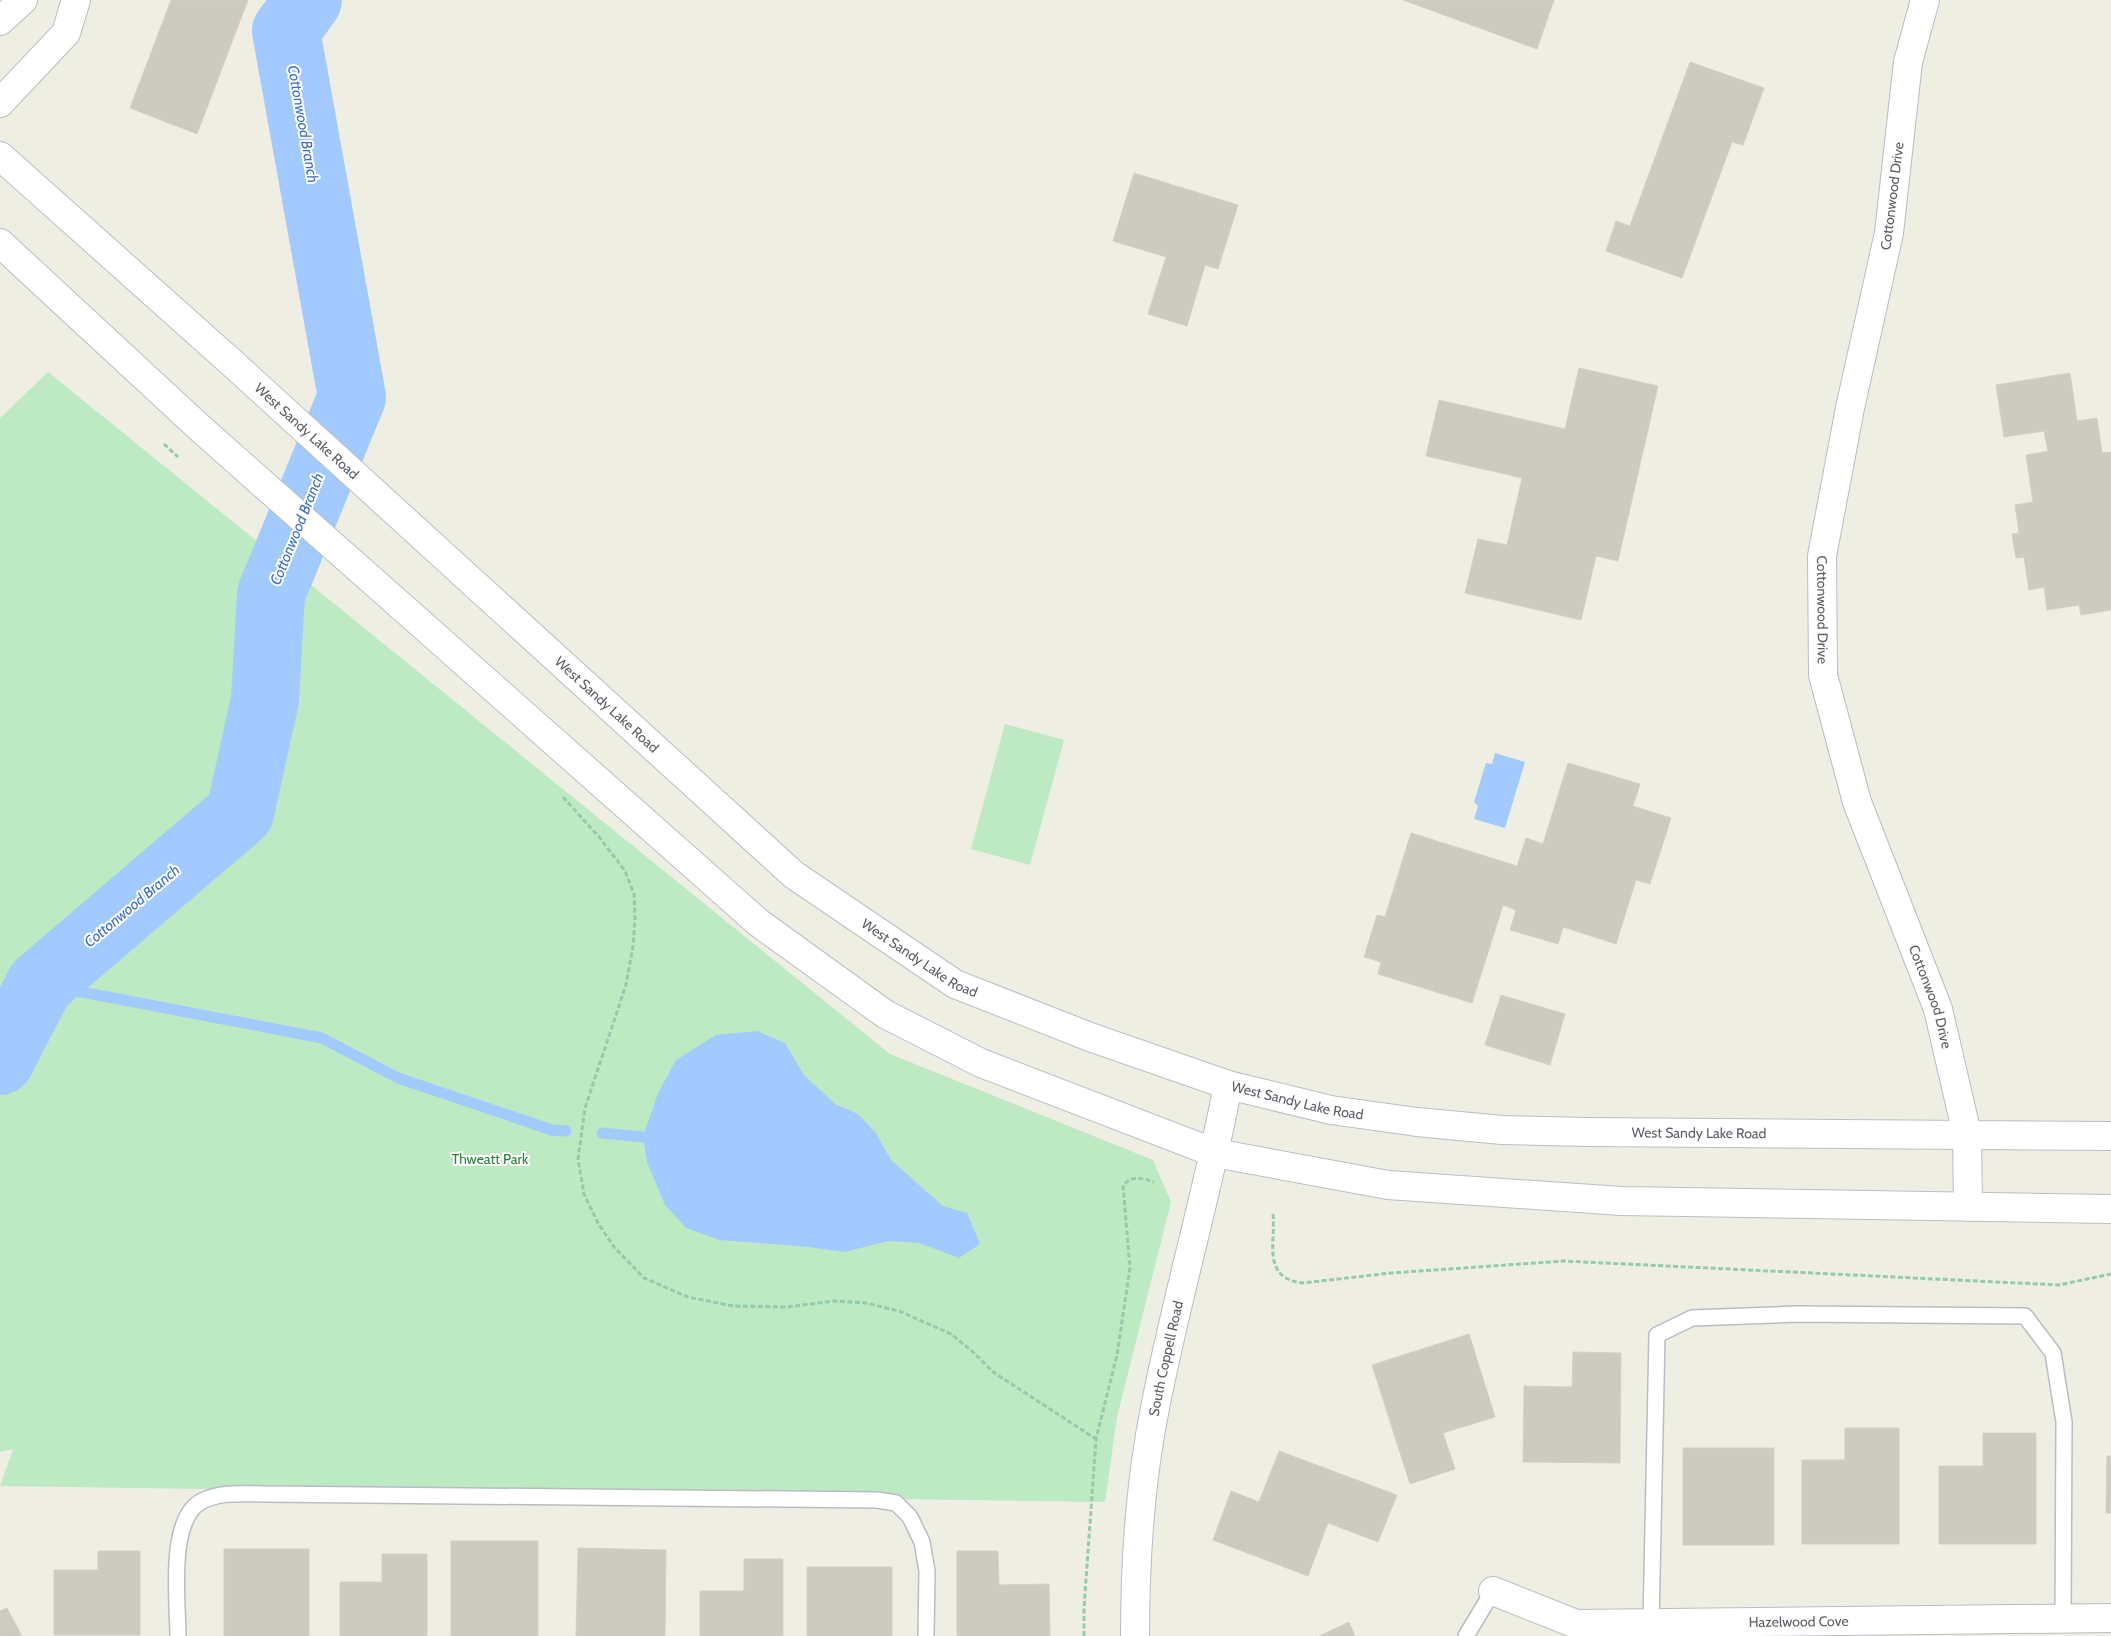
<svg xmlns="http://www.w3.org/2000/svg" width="2111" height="1636" font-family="Cabin,sans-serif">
<rect width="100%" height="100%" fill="#efeee3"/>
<!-- green -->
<g fill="#bde9c3">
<polygon points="48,372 890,1054 1153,1160 1171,1202 1117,1417 1105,1502 0,1486 13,1449 0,1452 0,418"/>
<polygon points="1005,724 1064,740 1030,865 971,849"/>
</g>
<!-- water -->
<g fill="#a3caff">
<polygon points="1495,753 1525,762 1505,828 1474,819 1478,806 1474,802 1486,763 1492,764"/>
<polygon points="757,1031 785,1043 804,1075 835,1104 858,1114 876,1133 891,1160 943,1206 967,1213 980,1244 959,1258 919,1243 889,1241 844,1252 808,1247 720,1240 686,1228 665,1205 647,1162 643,1137 658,1093 676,1060 716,1035"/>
</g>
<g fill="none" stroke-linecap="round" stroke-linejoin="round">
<!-- stream -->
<g stroke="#a3caff" stroke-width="11">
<polyline points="40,984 322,1038 398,1078 552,1130 566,1131"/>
<polyline points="602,1133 643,1137"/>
</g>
<!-- river -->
<polyline stroke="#a3caff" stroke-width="68" points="0,1061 40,984 240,813 265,700 271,594 352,397 286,31 308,0"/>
</g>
<!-- building -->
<g fill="#cccbc2" stroke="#d4d1c0">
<polygon points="171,0 248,0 197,134 130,108"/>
<polygon points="1403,0 1554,0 1537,49"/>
<polygon points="1690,62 1764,88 1743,145 1732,142 1682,278 1606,251 1616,221 1630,226"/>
<polygon points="1134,173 1238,205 1218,269 1205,265 1187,326 1148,314 1166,257 1113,241"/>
<polygon points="1579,368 1658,386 1618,561 1596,556 1581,620 1465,593 1478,539 1507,545 1522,478 1426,456 1439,400 1565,429"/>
<polygon points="2070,373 2077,421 2097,418 2102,453 2111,452 2111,610 2081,615 2079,605 2047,610 2044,587 2029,590 2024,557 2016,558 2012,534 2019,533 2015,505 2033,502 2026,455 2048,451 2044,431 2004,437 1996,385"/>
<polygon points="1568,763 1640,784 1633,806 1671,818 1650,884 1636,880 1616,944 1563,927 1558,944 1510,930 1516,910 1503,905 1472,1003 1378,974 1381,962 1364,957 1377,915 1385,917 1411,833 1517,866 1526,838 1543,844"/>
<polygon points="1501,995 1565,1014 1550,1065 1485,1045"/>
<polygon points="1469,1334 1495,1417 1443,1433 1455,1469 1410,1484 1372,1365"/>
<polygon points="1573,1352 1621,1353 1620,1463 1523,1462 1524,1386 1572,1387"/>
<polygon points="1845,1428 1899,1428 1899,1544 1802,1544 1802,1460 1845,1460"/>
<polygon points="1983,1433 2036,1433 2036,1544 1939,1544 1939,1466 1983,1466"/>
<rect x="1683" y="1448" width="91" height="97"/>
<polygon points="1279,1451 1397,1495 1378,1542 1328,1523 1308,1576 1213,1540 1231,1491 1259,1502"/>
<polygon points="2107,1456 2111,1456 2111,1513 2106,1513"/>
<rect x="451" y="1541" width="87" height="95"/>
<polygon points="578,1548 666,1550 665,1636 576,1636"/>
<rect x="224" y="1549" width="85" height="87"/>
<polygon points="98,1551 140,1551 140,1635 54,1635 54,1570 98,1570"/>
<polygon points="957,1551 998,1551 999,1585 1049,1584 1050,1636 957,1636"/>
<polygon points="382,1554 427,1554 427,1636 340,1636 340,1582 382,1582"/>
<polygon points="744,1559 783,1559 783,1636 700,1636 700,1591 744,1591"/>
<rect x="807" y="1567" width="85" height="69"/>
<polygon points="7,1608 22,1636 0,1636 0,1611"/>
<polygon points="1349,1622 1355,1636 1319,1636"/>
</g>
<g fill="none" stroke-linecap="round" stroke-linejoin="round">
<defs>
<g id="service">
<polyline points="1651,1624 1657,1335 1692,1318 1797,1314 2025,1316 2053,1353 2064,1422 2063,1619"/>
<path d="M178,1636C178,1603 167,1519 202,1501C221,1491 247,1494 267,1494L877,1500L896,1503L910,1517L922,1542L927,1571L926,1636"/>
<polyline points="1466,1636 1493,1591"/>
</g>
<g id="minor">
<path id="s1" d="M1925,0L1908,62L1889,233L1850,408L1822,556L1823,675L1857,802L1938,1009L1967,1134L1968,1207"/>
<polyline points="0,21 23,0"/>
<polyline points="0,103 66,33 76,0"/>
<path id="s2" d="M1493,1591L1576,1624L2111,1618"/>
</g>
<g id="tertiary">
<path id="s3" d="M1135,1636C1135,1558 1140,1480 1156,1403C1177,1296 1208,1192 1228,1085"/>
</g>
<g id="secondary">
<path id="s4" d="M0,156L231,362L794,875L955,984L1090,1037L1228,1085L1331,1110L1417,1122L1502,1130L1588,1132L2111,1136"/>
<polyline points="0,243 201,429 759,923 885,1014 981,1063 1215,1153 1388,1185 1621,1201 2111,1209"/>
</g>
</defs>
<!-- service casing -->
<use href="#service" stroke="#bbbcc3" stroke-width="18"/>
<!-- minor casing -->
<use href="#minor" stroke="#bbbcc3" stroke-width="30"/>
<!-- tertiary casing -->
<use href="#tertiary" stroke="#bbbcc3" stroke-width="30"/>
<!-- secondary casing -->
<use href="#secondary" stroke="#bbbec5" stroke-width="30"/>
<!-- path -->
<g stroke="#95caac" stroke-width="3" stroke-dasharray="5 2.5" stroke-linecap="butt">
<polyline points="164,444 178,457"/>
<polyline points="563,797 600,838 625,871 634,894 635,918 633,946 626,985 585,1108 578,1159 584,1194 598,1223 614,1247 644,1278 688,1297 733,1306 787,1307 834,1301 866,1303 899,1311 951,1334 973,1352 993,1372 1096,1439"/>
<path d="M1273,1214C1276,1243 1261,1278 1303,1283L1391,1273L1564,1261L2059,1285L2111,1274"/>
<path d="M1084,1636V1608L1096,1439L1117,1355L1130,1268L1123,1185C1134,1175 1141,1178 1154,1182"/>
</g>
<!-- service -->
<use href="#service" stroke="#fff" stroke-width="15"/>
<!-- minor -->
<use href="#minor" stroke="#fff" stroke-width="28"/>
<!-- tertiary -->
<use href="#tertiary" stroke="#fff" stroke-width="28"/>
<!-- secondary -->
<use href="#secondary" stroke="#fff" stroke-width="28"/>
</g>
<g text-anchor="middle" stroke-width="4" stroke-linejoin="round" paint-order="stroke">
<!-- street labels -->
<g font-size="14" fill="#5b5e65" stroke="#fff">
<text transform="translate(1892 196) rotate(-83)" y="5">Cottonwood Drive</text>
<text dy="5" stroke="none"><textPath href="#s4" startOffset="412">West Sandy Lake Road</textPath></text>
<text dy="5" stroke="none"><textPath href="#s1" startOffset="620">Cottonwood Drive</textPath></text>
<text dy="5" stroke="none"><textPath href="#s4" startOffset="818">West Sandy Lake Road</textPath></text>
<text dy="5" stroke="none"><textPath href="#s4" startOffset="1222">West Sandy Lake Road</textPath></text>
<text dy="5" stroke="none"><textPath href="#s1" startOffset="1025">Cottonwood Drive</textPath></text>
<text dy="5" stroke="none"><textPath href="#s4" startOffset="1628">West Sandy Lake Road</textPath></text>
<text dy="5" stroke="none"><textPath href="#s4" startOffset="2032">West Sandy Lake Road</textPath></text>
<text dy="5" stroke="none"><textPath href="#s3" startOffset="280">South Coppell Road</textPath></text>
<text dy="5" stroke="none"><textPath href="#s2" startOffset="312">Hazelwood Cove</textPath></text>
</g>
<!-- park labels -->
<g font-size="14" fill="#2d823c" stroke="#fff">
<text x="490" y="1164">Thweatt Park</text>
</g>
<!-- water labels -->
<g font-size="15" font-style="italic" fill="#3b6ecd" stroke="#fff">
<text transform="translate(303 124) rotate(80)" y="5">Cottonwood Branch</text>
<text transform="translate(297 529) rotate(-68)" y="5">Cottonwood Branch</text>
<text transform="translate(132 906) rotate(-40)" y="5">Cottonwood Branch</text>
</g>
</g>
</svg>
